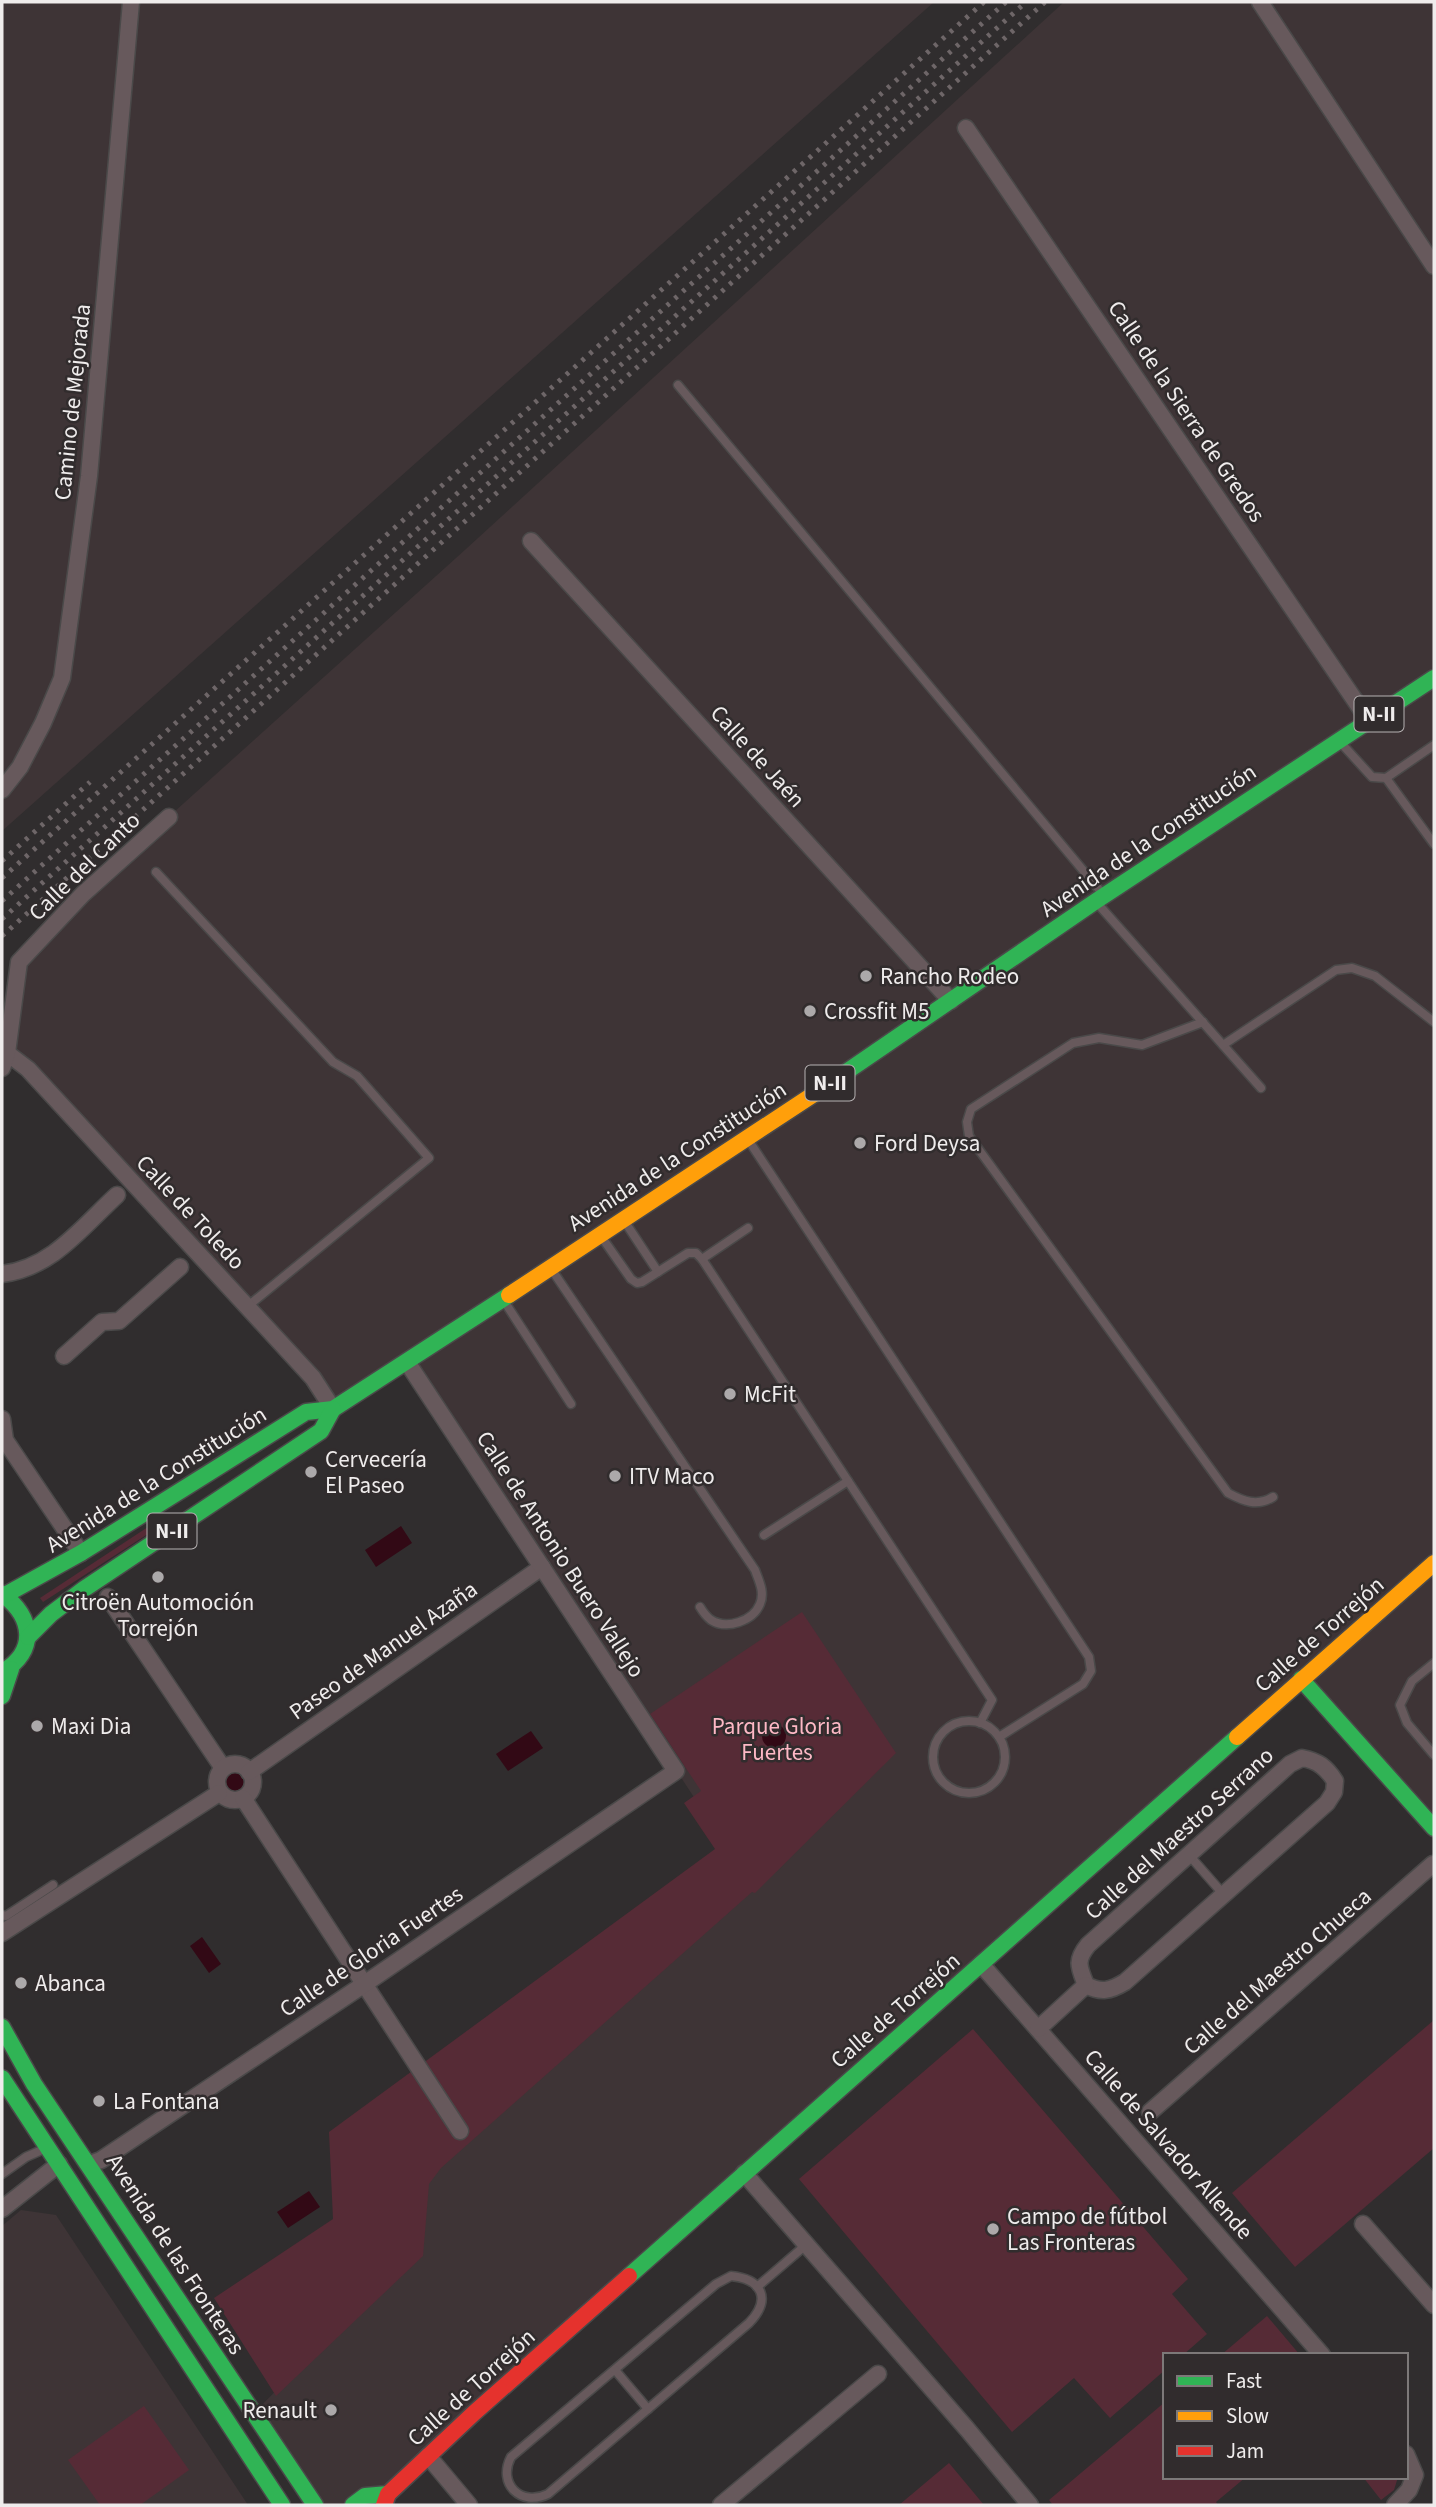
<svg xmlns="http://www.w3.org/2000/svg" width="1436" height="2507" font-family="'Source Sans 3',sans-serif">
<rect width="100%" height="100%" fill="#302d2e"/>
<!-- built -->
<g fill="#3e3436">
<polygon points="2,2 934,2 2,831"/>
<polygon points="1064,2 1434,2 1434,1828 1301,1679 384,2505 315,2505 254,2413 411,2253 410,2180 749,1881 408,1362 333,1409 7,1053 19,962 83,894 466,549"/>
<polygon points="21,2210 56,2215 248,2505 2,2505 2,2226"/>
</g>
<!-- green -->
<g fill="#562b36">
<polygon points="151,1525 154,1530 43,1602 40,1598"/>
<polygon points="802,1612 896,1753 755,1893 752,1892 441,2168 429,2184 423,2256 276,2396 214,2298 333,2219 329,2132 715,1849 684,1803 701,1791 650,1714"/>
<polygon points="1434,2020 1434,2148 1295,2267 1232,2193"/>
<polygon points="973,2029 1188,2279 1172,2294 1207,2334 1183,2355 1165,2355 1165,2370 1110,2418 1074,2378 1012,2432 799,2179"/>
<polygon points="1267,2316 1300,2355 1221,2355"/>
<polygon points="1165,2402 1165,2477 1246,2477 1216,2502 1218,2505 1053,2505 1049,2500"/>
<polygon points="144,2406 189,2470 140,2505 100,2505 68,2460"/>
<polygon points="949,2463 984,2505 899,2505"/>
<polygon points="1363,2477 1398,2477 1394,2490 1381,2500"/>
</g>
<!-- water -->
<g fill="#320915">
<polygon points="401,1526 412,1543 376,1567 365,1550"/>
<circle cx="774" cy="1736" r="12"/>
<polygon points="531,1731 543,1748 508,1771 496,1754"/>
<circle cx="233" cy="1783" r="11"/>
<polygon points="202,1937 221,1964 209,1973 190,1946"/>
<polygon points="309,2191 320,2207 288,2228 277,2212"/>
</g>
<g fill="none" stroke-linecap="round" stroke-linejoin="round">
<defs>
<g id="lane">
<polyline points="678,385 1102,893"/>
<polyline points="1341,743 1372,777 1386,778 1434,844"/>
<polyline points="1386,778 1434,745"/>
<polyline points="156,872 333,1062 357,1076 429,1158 248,1306"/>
<polyline points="1098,904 1261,1088"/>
<path d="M1203,1022L1142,1045L1099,1038L1073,1043L971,1109L967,1122L969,1136L1228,1493C1243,1501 1257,1507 1273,1497"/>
<polyline points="1223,1045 1336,970 1352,968 1375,976 1434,1022"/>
<polyline points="749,1141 1089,1657 1091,1671 1083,1684 999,1737"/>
<polyline points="625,1222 658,1272"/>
<polyline points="603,1239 631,1279 637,1283 642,1282 688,1253 696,1253 702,1259 992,1700 980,1723"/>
<polyline points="702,1259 748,1228"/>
<path d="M552,1270L755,1570C759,1581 765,1592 760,1604C753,1621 727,1630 711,1620C707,1617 703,1612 700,1607"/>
<polyline points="504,1301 571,1404"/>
<polyline points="764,1535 848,1481"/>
<polyline points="1434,1663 1412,1681 1400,1705 1407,1723 1434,1755"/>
<circle cx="969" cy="1757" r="36"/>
<polyline points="1189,1855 1224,1895"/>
<polyline points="2,1915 6,1916 53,1885"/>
<polyline points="2,2174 26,2157 44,2149"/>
<path d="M731,2276C762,2279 772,2299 749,2323L548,2494C521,2507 497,2484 511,2457L716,2284Z"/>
<polyline points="757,2287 807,2244"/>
<polyline points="615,2370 648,2409"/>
</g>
<g id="street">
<polyline points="1260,2 1434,266"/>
<polyline points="966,128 1369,721"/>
<polyline points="531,541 951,1001"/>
<polyline points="2,790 20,767 43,723 62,678 89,476 131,2"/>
<polyline points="7,1053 28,1069 313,1378 333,1409"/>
<polyline points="2,1068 7,1053 19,962 83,894 169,817"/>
<path d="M2,1274C52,1268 81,1228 117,1195"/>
<polyline points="64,1356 102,1322 119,1321 180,1267"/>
<polyline points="2,1419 5,1440 81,1553"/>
<polyline points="108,1597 223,1768"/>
<path d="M1302,1758C1318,1761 1326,1767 1335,1781L1334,1792L1327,1803L1125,1982C1110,1991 1101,1993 1086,1985C1079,1967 1075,1961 1088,1945L1290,1764Z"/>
<circle cx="235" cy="1782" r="18"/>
<polyline points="249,1772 542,1567"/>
<polyline points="243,1798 460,2131"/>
<polyline points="2,1933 219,1793"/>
<polyline points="981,1964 1322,2355"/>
<polyline points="1038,2029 1086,1985"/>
<polyline points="1150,2112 1433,1864"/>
<polyline points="90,2164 101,2160 363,1985 676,1771 407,1362"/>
<polyline points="744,2173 967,2429 1030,2505"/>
<polyline points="2,2209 59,2164"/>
<polyline points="1363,2224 1434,2305"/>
<polyline points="428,2456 469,2505"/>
<polyline points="721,2505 878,2374"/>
<polyline points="1395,2505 1409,2490 1415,2475 1406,2454"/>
</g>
<g id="fast">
<polyline points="814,1094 1096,901 1434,678"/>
<path d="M2,1594C33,1617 38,1651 2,1672"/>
<polyline points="5,1595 81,1553 306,1412 333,1409 509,1295"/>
<polyline points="28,1637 51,1614 84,1589 321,1431 333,1409"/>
<polyline points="1301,1679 1434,1828"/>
<polyline points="2,1696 11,1669"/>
<polyline points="2,2027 34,2084 315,2505"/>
<polyline points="2,2078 282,2505"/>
<polyline points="629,2276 1237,1737"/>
<polyline points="353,2505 365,2496 388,2494"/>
</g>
<g id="slow">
<polyline points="509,1295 814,1094"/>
<polyline points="1237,1737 1434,1563"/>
</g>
<polyline id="jam" points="384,2505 388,2494 474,2413 629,2276"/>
</defs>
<!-- lane casing -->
<use href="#lane" stroke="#4a4949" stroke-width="11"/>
<!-- street casing -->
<use href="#street" stroke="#4a4949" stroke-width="19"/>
<!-- fast casing -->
<use href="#fast" stroke="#4a4949" stroke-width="19"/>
<!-- slow casing -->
<use href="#slow" stroke="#4a4949" stroke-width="19"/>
<!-- jam casing -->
<use href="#jam" stroke="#4a4949" stroke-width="19"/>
<!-- lane -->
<use href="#lane" stroke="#67595c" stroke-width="8"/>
<!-- street -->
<use href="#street" stroke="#67595c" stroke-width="16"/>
<!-- fast -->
<use href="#fast" stroke="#30b455" stroke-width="16"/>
<!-- slow -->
<use href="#slow" stroke="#ff9f0a" stroke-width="16"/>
<!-- jam -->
<use href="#jam" stroke="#e5322d" stroke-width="16"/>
<!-- rail -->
<g stroke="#6e6668" stroke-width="5" stroke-dasharray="3.5 7" stroke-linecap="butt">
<polyline points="2,861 90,782"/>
<polyline points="2,878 984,2"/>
<polyline points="2,901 1006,2"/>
<polyline points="2,919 1026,2"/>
<polyline points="2,936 1045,2"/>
</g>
</g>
<!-- markers -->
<g fill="#aca9aa" stroke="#312c2d" stroke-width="2.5">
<circle cx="866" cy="976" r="7"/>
<circle cx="810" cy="1011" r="7"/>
<circle cx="860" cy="1143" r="7"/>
<circle cx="730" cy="1394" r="7"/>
<circle cx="311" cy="1472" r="7"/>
<circle cx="615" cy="1476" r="7"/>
<circle cx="158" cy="1577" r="7"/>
<circle cx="37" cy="1726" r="7"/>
<circle cx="21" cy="1983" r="7"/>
<circle cx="99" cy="2101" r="7"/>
<circle cx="993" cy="2229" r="7"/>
<circle cx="331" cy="2410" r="7"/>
</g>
<g text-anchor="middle" stroke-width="5" stroke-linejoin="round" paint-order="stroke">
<!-- shield labels -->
<g fill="#312c2d" stroke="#b6b2b3" stroke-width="2">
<rect x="1354.5" y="696.5" width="49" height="35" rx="5"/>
<rect x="805.5" y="1065.5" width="49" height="35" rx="5"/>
<rect x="147.5" y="1513.5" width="49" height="35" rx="5"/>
</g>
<g font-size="21" font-weight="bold" fill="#efecec">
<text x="1379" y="721">N-II</text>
<text x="830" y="1090">N-II</text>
<text x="172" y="1538">N-II</text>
</g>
<!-- street labels -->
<g font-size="23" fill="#efecec" stroke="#312c2d">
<text transform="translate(72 402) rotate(-84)" y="8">Camino de Mejorada</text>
<text transform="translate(1187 411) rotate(56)" y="8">Calle de la Sierra de Gredos</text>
<text transform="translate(758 756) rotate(48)" y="8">Calle de Jaén</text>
<text transform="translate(1148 840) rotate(-34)" y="8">Avenida de la Constitución</text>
<text transform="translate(84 866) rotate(-44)" y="8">Calle del Canto</text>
<text transform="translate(677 1156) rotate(-33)" y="8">Avenida de la Constitución</text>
<text transform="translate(191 1212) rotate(47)" y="8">Calle de Toledo</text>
<text transform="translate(156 1479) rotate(-32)" y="8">Avenida de la Constitución</text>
<text transform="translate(561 1554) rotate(57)" y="8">Calle de Antonio Buero Vallejo</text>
<text transform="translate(1319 1634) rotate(-41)" y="8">Calle de Torrejón</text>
<text transform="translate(383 1650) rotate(-35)" y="8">Paseo de Manuel Azaña</text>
<text transform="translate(1179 1833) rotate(-42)" y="8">Calle del Maestro Serrano</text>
<text transform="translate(371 1951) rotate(-34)" y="8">Calle de Gloria Fuertes</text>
<text transform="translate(1277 1971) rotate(-41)" y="8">Calle del Maestro Chueca</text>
<text transform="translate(895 2010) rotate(-41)" y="8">Calle de Torrejón</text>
<text transform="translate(1169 2144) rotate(49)" y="8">Calle de Salvador Allende</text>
<text transform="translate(176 2254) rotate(57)" y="8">Avenida de las Fronteras</text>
<text transform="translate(471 2387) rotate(-42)" y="8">Calle de Torrejón</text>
</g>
<!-- poi labels -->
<g font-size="23" fill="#efecec" stroke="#312c2d" text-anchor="start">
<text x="880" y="984">Rancho Rodeo</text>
<text x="824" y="1019">Crossfit M5</text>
<text x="874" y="1151">Ford Deysa</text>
<text x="744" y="1402">McFit</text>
<text x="325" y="1467">Cervecería<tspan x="325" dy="26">El Paseo</tspan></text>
<text x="629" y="1484">ITV Maco</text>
<text x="158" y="1610" text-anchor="middle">Citroën Automoción<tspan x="158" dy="26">Torrejón</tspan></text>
<text x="51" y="1734">Maxi Dia</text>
<text x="35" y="1991">Abanca</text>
<text x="113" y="2109">La Fontana</text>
<text x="1007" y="2224">Campo de fútbol<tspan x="1007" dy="26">Las Fronteras</tspan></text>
<text x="317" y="2418" text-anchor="end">Renault</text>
</g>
<!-- park labels -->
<g font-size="23" fill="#fdb8c5" stroke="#312c2d">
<text x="777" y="1734">Parque Gloria<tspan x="777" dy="26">Fuertes</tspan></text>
</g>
</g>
<!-- border -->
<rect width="1436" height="2507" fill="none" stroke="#efecec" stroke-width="7"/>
<!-- legend -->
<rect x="1163" y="2353" width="245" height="126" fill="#312c2d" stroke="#7d7979" stroke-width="2"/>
<rect x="1177" y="2376" width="35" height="10" fill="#30b455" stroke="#7d7979" stroke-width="2"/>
<text x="1226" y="2388" font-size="21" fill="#efecec">Fast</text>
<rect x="1177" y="2411" width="35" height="10" fill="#ff9f0a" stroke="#7d7979" stroke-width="2"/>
<text x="1226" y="2423" font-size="21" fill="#efecec">Slow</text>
<rect x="1177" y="2446" width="35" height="10" fill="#e5322d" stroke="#7d7979" stroke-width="2"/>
<text x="1226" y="2458" font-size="21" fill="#efecec">Jam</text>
</svg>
